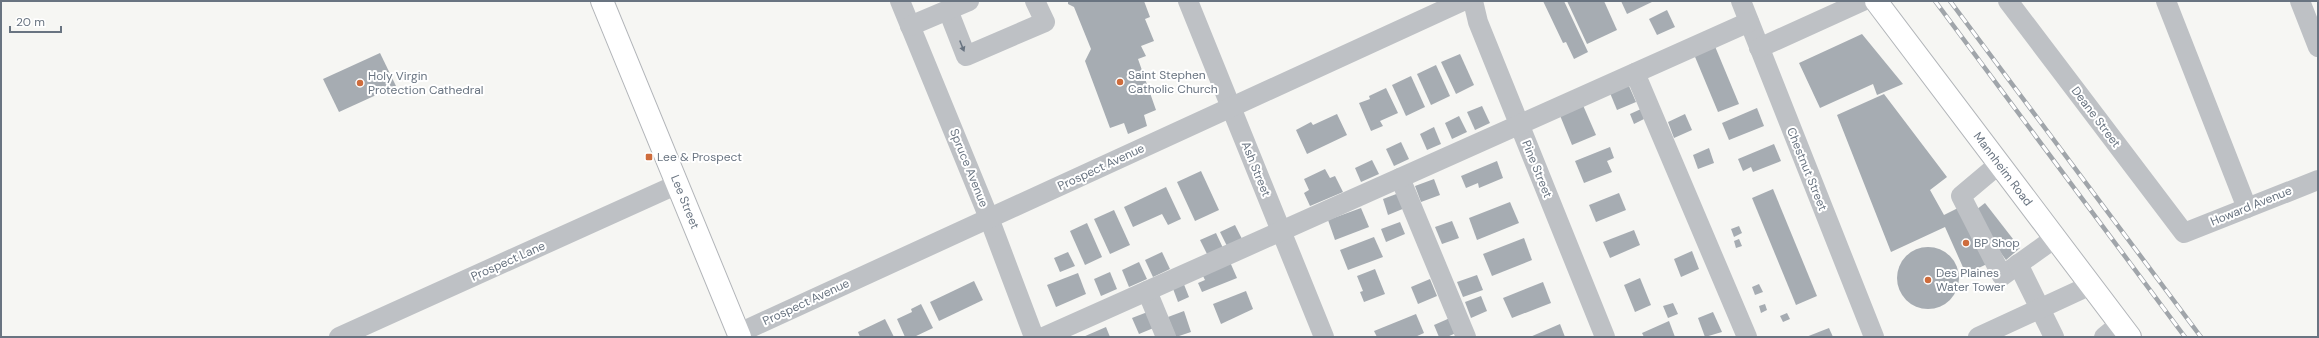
<svg xmlns="http://www.w3.org/2000/svg" width="2319" height="338" font-family="'DM Sans',sans-serif">
<rect width="100%" height="100%" fill="#f6f6f3"/>
<!-- building -->
<g fill="#a6acb2">
<polygon points="1068,1 1144,1 1150,17 1145,19 1154,41 1141,46 1146,56 1138,59 1156,110 1144,115 1147,126 1128,134 1124,123 1110,128 1085,61 1091,49 1074,7 1068,4"/>
<polygon points="1543,1 1564,1 1588,52 1574,59 1566,42 1563,43"/>
<polygon points="1567,1 1604,1 1617,30 1587,44"/>
<polygon points="1621,1 1654,1 1627,14"/>
<polygon points="1667,10 1675,27 1657,35 1649,19"/>
<polygon points="1862,34 1903,84 1877,95 1873,84 1820,108 1799,63"/>
<polygon points="1714,44 1739,104 1718,112 1693,52"/>
<polygon points="380,53 396,86 339,112 323,79"/>
<polygon points="1460,54 1474,85 1456,94 1441,62"/>
<polygon points="1436,65 1450,96 1431,105 1417,74"/>
<polygon points="1411,76 1425,107 1406,116 1392,85"/>
<polygon points="1629,86 1636,102 1617,110 1610,93"/>
<polygon points="1386,88 1398,113 1380,121 1383,126 1371,131 1359,103 1370,99 1369,96"/>
<polygon points="1884,94 1947,177 1930,190 1944,215 1960,207 1987,264 1966,274 1945,227 1891,252 1837,115"/>
<polygon points="1582,103 1596,135 1572,145 1559,113"/>
<polygon points="1482,106 1490,123 1475,130 1467,112"/>
<polygon points="1757,108 1764,126 1729,140 1722,123"/>
<polygon points="1641,109 1644,119 1634,124 1630,114"/>
<polygon points="1337,114 1347,135 1307,154 1296,130 1311,122 1313,125"/>
<polygon points="1685,114 1692,130 1674,138 1668,122"/>
<polygon points="1459,116 1467,132 1452,139 1445,123"/>
<polygon points="1434,127 1441,144 1427,150 1420,134"/>
<polygon points="1401,142 1409,159 1394,166 1386,149"/>
<polygon points="1774,144 1781,161 1753,172 1751,167 1743,171 1738,159"/>
<polygon points="1610,147 1614,158 1607,161 1612,172 1584,183 1575,161"/>
<polygon points="1709,148 1714,163 1698,169 1693,155"/>
<polygon points="1372,160 1379,174 1361,182 1355,168"/>
<polygon points="1497,161 1503,178 1479,188 1478,183 1466,188 1461,176"/>
<polygon points="1325,169 1330,178 1335,176 1343,192 1310,206 1304,193 1309,190 1304,179"/>
<polygon points="1201,171 1219,210 1195,221 1177,182"/>
<polygon points="1434,179 1440,195 1421,202 1415,186"/>
<polygon points="1166,187 1181,219 1168,225 1162,214 1133,227 1124,207"/>
<polygon points="1773,189 1817,296 1796,305 1752,198"/>
<polygon points="1399,193 1405,208 1388,215 1383,199"/>
<polygon points="1619,193 1626,210 1596,222 1589,205"/>
<polygon points="1510,202 1519,223 1477,240 1469,218"/>
<polygon points="1985,203 2020,248 2006,260 1972,213"/>
<polygon points="1361,208 1369,227 1335,240 1328,220"/>
<polygon points="1114,210 1130,245 1110,254 1094,219"/>
<polygon points="1452,221 1459,238 1442,244 1435,227"/>
<polygon points="1400,222 1405,234 1386,242 1381,229"/>
<polygon points="1087,223 1102,257 1085,265 1070,231"/>
<polygon points="1235,225 1242,239 1227,246 1220,232"/>
<polygon points="1739,226 1742,233 1734,237 1731,229"/>
<polygon points="1634,230 1640,245 1610,258 1603,242"/>
<polygon points="1216,233 1223,248 1208,256 1200,240"/>
<polygon points="1374,237 1383,257 1348,270 1340,250"/>
<polygon points="1524,238 1532,260 1492,276 1483,254"/>
<polygon points="1739,239 1742,246 1736,248 1734,241"/>
<circle cx="1928" cy="278" r="31"/>
<polygon points="1692,251 1699,269 1681,277 1674,259"/>
<polygon points="1068,252 1075,266 1060,272 1054,258"/>
<polygon points="1162,252 1170,269 1153,277 1145,260"/>
<polygon points="1139,262 1147,279 1129,287 1122,270"/>
<polygon points="1230,262 1237,278 1202,292 1198,283 1205,280 1202,274"/>
<polygon points="1375,269 1385,294 1364,302 1360,292 1363,291 1357,276"/>
<polygon points="1110,272 1117,289 1101,296 1094,279"/>
<polygon points="1078,273 1086,294 1056,307 1047,285"/>
<polygon points="1477,275 1483,290 1463,297 1457,282"/>
<polygon points="1640,278 1651,305 1635,312 1624,285"/>
<polygon points="1430,279 1437,296 1418,304 1411,287"/>
<polygon points="974,281 983,300 939,321 930,302"/>
<polygon points="1183,282 1189,297 1178,302 1172,286"/>
<polygon points="1543,282 1551,303 1512,318 1503,298"/>
<polygon points="1759,284 1763,292 1755,295 1752,287"/>
<polygon points="1246,291 1253,309 1221,324 1213,304"/>
<polygon points="1481,296 1487,311 1471,318 1465,302"/>
<polygon points="1673,303 1678,314 1668,318 1663,306"/>
<polygon points="921,304 933,328 914,337 905,337 897,319 912,312 911,309"/>
<polygon points="1765,304 1767,310 1761,313 1759,306"/>
<polygon points="1150,311 1156,327 1139,334 1132,318"/>
<polygon points="1184,311 1191,332 1176,337 1168,317"/>
<polygon points="1713,312 1722,332 1705,337 1698,318"/>
<polygon points="1787,313 1790,319 1783,322 1780,316"/>
<polygon points="1416,314 1424,333 1415,337 1377,337 1374,331"/>
<polygon points="1450,318 1456,333 1447,337 1439,337 1434,325"/>
<polygon points="885,319 894,337 860,337 858,332"/>
<polygon points="1669,321 1675,337 1644,337 1642,333"/>
<polygon points="1560,324 1565,337 1530,337"/>
<polygon points="1106,327 1110,337 1083,337"/>
<polygon points="1829,328 1833,337 1806,337"/>
</g>
<g fill="none" stroke-linecap="round" stroke-linejoin="round">
<defs>
<g id="major">
<polyline points="602,1 740,337"/>
<polyline points="1876,1 2130,337"/>
</g>
</defs>
<!-- major casing -->
<use href="#major" stroke="#b2b5b9" stroke-width="24"/>
<!-- minor -->
<g stroke="#bec1c5" stroke-width="20">
<polyline points="900,1 989,218 1034,337"/>
<polyline points="1188,1 1324,337"/>
<polyline points="1473,1 1478,22 1605,337"/>
<polyline points="1741,1 1874,337"/>
<polyline points="2008,1 2184,233 2318,180"/>
<polyline points="2166,1 2247,208"/>
<polyline points="2300,1 2318,47"/>
<polyline points="948,10 966,56 1045,22 1035,1"/>
<polyline points="910,26 969,1"/>
<polyline points="1759,48 1863,1"/>
<polyline points="1635,73 1747,337"/>
<polyline points="1999,164 1961,196 2002,276 2055,238"/>
<polyline points="1400,178 1466,337"/>
<polyline points="2018,264 2054,337"/>
<polyline points="1147,291 1166,337"/>
<polyline points="739,333 1463,1"/>
<polyline points="339,337 678,184"/>
<polyline points="1044,337 1749,22"/>
<polyline points="1978,337 2091,285"/>
<polyline points="2104,337 2120,324"/>
</g>
<!-- major -->
<use href="#major" stroke="#fff" stroke-width="22"/>
<defs>
<g id="rail">
<polyline points="1935,1 2185,337"/>
<polyline points="1950,1 2201,337"/>
</g>
</defs>
<!-- rail casing -->
<use href="#rail" stroke="#a0a5aa" stroke-width="4.5"/>
<!-- rail -->
<use href="#rail" stroke="#fff" stroke-width="3" stroke-dasharray="9" stroke-linecap="butt"/>
</g>
<!-- one-way arrows -->
<defs><path id="oneway-solid" d="M-6-.8H1V-3.2L6.5 0L1 3.2V.8H-6Z"/></defs>
<use fill="#697481" href="#oneway-solid" transform="translate(962 46) rotate(68)"/>
<!-- markers -->
<g fill="#ce6c3c" stroke="#fff" stroke-width="1.5">
<circle cx="1120" cy="82" r="4"/>
<circle cx="360" cy="83" r="4"/>
<rect x="645" y="153" width="8" height="8" rx="2"/>
<circle cx="1966" cy="243" r="4"/>
<circle cx="1928" cy="280" r="4"/>
</g>
<g text-anchor="middle" stroke-width="4" stroke-linejoin="round" paint-order="stroke">
<!-- poi labels -->
<g font-size="12" fill="#697481" stroke="#fff" text-anchor="start">
<text x="1128" y="79">Saint Stephen<tspan x="1128" dy="14">Catholic Church</tspan></text>
<text x="368" y="80">Holy Virgin<tspan x="368" dy="14">Protection Cathedral</tspan></text>
<text x="657" y="161">Lee &amp; Prospect</text>
<text x="1974" y="247">BP Shop</text>
<text x="1936" y="277">Des Plaines<tspan x="1936" dy="14">Water Tower</tspan></text>
</g>
<!-- street labels -->
<g font-size="12" fill="#697481" stroke="#fff">
<text transform="translate(2096 117) rotate(53)" y="4">Deane Street</text>
<text transform="translate(1101 167) rotate(-25)" y="4">Prospect Avenue</text>
<text transform="translate(969 168) rotate(68)" y="4">Spruce Avenue</text>
<text transform="translate(1256 169) rotate(68)" y="4">Ash Street</text>
<text transform="translate(1537 169) rotate(68)" y="4">Pine Street</text>
<text transform="translate(1807 169) rotate(68)" y="4">Chestnut Street</text>
<text transform="translate(2003 169) rotate(53)" y="4">Mannheim Road</text>
<text transform="translate(685 202) rotate(68)" y="4">Lee Street</text>
<text transform="translate(2251 206) rotate(-22)" y="4">Howard Avenue</text>
<text transform="translate(508 261) rotate(-24)" y="4">Prospect Lane</text>
<text transform="translate(806 302) rotate(-25)" y="4">Prospect Avenue</text>
</g>
</g>
<!-- border -->
<rect width="2319" height="338" fill="none" stroke="#697481" stroke-width="4"/>
<!-- scale -->
<path d="M10 26v6h51v-6" fill="none" stroke="#697481" stroke-width="2"/>
<text x="16" y="26" font-size="12" fill="#697481" stroke="#ffffff" stroke-width="3" paint-order="stroke">20 m</text>
</svg>
